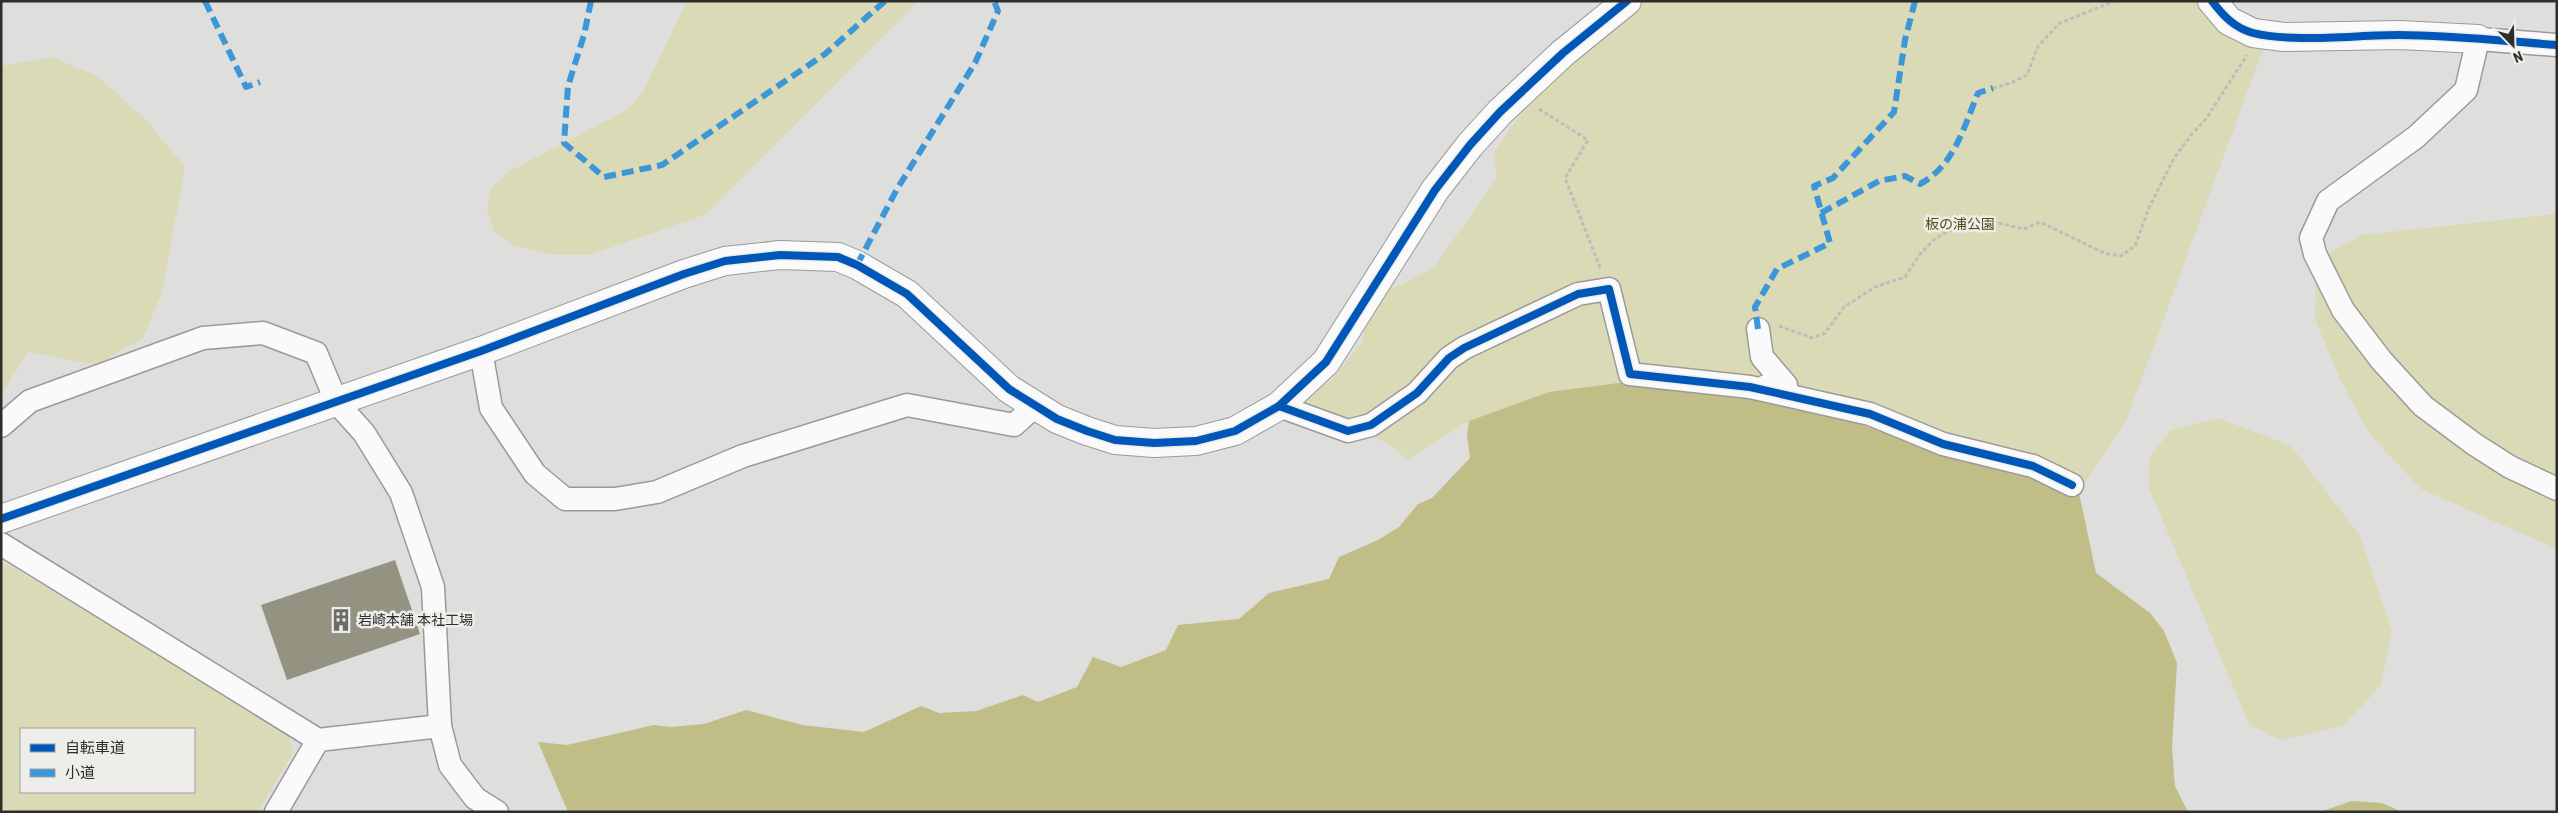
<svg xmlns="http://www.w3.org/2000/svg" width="2558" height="813" font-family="'Roboto Condensed','Noto Sans JP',sans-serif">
<rect width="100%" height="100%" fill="#dededc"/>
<!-- green -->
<g fill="#dbdab6" fill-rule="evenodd">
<polygon points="687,1 918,1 707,214 590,255 556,255 514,246 494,231 487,210 491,189 510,171 627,110 643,92"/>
<polygon points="1640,1 2201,1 2265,44 2126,421 2079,493 1937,451 1848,420 1618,383 1549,392 1469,421 1408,459 1364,428 1299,405 1311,392 1332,380 1362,342 1365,326 1386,290 1408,282 1435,266 1497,178 1494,152 1528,104 1568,69 1596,38"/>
<polygon points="52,57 97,76 145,119 185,167 162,292 143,338 96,365 28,352 1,395 1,66"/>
<polygon points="2557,214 2557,549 2421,489 2368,432 2340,379 2315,319 2317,260 2362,235"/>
<polygon points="2218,418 2291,446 2359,534 2392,631 2381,685 2343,726 2280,740 2249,724 2149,488 2149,459 2170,430"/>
<path d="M1,561L286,726L293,753L258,812H12L1,806ZM21,729H194V792H21Z"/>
</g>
<!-- water -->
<g fill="#c0bd87">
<polygon points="1618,383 1668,385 1772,399 1848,420 1937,451 2034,472 2079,493 2096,573 2150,613 2164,631 2177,663 2172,748 2175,786 2188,812 568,812 538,742 567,745 654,725 670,727 704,724 746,710 802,725 864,732 921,706 939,713 976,711 1023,695 1038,702 1077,687 1093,657 1121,667 1166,650 1178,625 1239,619 1269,593 1329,579 1339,557 1378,540 1399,527 1418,504 1432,498 1470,458 1467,435 1469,421 1549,392"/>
<polygon points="2352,801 2382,803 2402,812 2320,812"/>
</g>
<!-- building -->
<polygon fill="#949382" points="395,560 420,634 287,680 261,605"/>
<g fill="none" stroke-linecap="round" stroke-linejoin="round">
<defs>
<g id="street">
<polyline points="2557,45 2478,39 2466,90 2416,137 2328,201 2311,238 2315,254 2343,310 2381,360 2423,406 2474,444 2510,467 2557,489"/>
<polyline points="1758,329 1762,357 1786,385 1766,386"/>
<polyline points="481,351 491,408 535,474 565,499 615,499 657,492 743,456 907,405 1014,425 1035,406"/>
<polyline points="1279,406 1348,431 1371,425 1417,393 1449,358 1464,348 1578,294 1609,289 1630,374 1750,387 1870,414 1943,444 2033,466 2072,485"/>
<polyline points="1,426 30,401 203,338 263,333 316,353 337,403 364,433 401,493 433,587 440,726 450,765 475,798 497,812"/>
<polyline points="1,544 318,740 440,726"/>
<polyline points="276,812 318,740"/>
</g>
<g id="secondary">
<polyline points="2212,1 2229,21 2253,33 2284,37 2400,35 2478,39"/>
<polyline points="1,519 481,351 684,274 725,261 780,255 838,257 857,265 907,294 1009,389 1057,419 1087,431 1115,440 1154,443 1196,441 1235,431 1279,406 1326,362 1435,190 1470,145 1500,112 1563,53 1627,1"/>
</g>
</defs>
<!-- street casing -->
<use href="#street" stroke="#9a9a99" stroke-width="25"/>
<!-- secondary casing -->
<use href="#secondary" stroke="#9a9a99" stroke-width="30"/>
<!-- path -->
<g stroke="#bdbdbb" stroke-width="3" stroke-dasharray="4 2.5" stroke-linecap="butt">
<polyline points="1993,88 2011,83 2027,75 2038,46 2060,23 2115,1"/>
<polyline points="1539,109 1588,140 1565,178 1601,270"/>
<polyline points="1779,326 1812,338 1825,333 1844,307 1875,287 1905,277 1920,254 1936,238 1968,222 1990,221 2024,229 2040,222 2104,253 2121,256 2135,246 2148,210 2174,158 2192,134 2206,119 2247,55"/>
</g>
<!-- street -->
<use href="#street" stroke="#fafafa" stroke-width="22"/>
<!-- secondary -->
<use href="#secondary" stroke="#fafafa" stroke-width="28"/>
<!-- quiet -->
<g stroke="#3c96d7" stroke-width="6" stroke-dasharray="12 6" stroke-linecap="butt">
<polyline points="205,1 246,87 260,82"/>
<polyline points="591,1 584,35 568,86 564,143 604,177 662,165 825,54 885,1"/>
<path d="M1821,213L1879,181L1905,176L1920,184C1954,166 1964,127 1978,93L1993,88"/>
<polyline points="857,265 897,189 975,63 998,11 994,1"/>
<polyline points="1758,329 1755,307 1777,269 1830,243 1814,186 1833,178 1894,112 1905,40 1915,1"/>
</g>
<defs>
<g id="cycleway">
<path d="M2212,1C2223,16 2235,28 2253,33C2292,43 2356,35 2398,35C2451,35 2504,41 2557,45"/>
<polyline points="1279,406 1348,431 1371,425 1417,393 1449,358 1464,348 1578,294 1609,289 1630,374 1750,387 1870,414 1943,444 2033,466 2072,485"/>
<polyline points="1,519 481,351 684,274 725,261 780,255 838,257 857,265 907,294 1009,389 1057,419 1087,431 1115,440 1154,443 1196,441 1235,431 1279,406 1326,362 1435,190 1470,145 1500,112 1563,53 1627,1"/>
</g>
</defs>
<!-- cycleway casing -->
<use href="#cycleway" stroke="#edede9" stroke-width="11"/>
<!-- cycleway -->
<use href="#cycleway" stroke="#0057b8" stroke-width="8"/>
</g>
<!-- icons -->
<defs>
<symbol id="building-bare" viewBox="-9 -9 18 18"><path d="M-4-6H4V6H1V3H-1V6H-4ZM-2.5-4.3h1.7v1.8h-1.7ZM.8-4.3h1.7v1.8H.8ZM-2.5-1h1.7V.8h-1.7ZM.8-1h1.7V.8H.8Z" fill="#6b6b69" stroke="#edede9" stroke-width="2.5" paint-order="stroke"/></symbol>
</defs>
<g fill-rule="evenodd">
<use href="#building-bare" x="325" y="604" width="32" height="32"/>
</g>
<g text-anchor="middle" stroke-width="5" stroke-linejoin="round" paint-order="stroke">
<!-- park labels -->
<g font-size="14" fill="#524f15" stroke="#edede9">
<text x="1960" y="229">板の浦公園</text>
</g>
<!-- poi labels -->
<g font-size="14" fill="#2d2d2b" stroke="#edede9" text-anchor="start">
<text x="358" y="625">岩崎本舗 本社工場</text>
</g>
</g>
<!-- border -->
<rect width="2558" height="813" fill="none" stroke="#2d2d2b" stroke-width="5"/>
<!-- legend -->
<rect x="20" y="728" width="175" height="65" fill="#edede9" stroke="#a0a09d"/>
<rect x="30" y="744" width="25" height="8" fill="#0057b8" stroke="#a0a09d"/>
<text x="65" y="753" font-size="15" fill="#2d2d2b">自転車道</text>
<rect x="30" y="769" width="25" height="8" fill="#3c96d7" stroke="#a0a09d"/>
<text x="65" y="778" font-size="15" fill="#2d2d2b">小道</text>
<!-- north arrow -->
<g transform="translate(2513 45) rotate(157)" stroke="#edede9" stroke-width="4" paint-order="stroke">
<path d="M0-4L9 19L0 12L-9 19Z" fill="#2d2d2b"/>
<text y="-8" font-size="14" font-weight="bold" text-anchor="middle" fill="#2d2d2b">N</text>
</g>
</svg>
